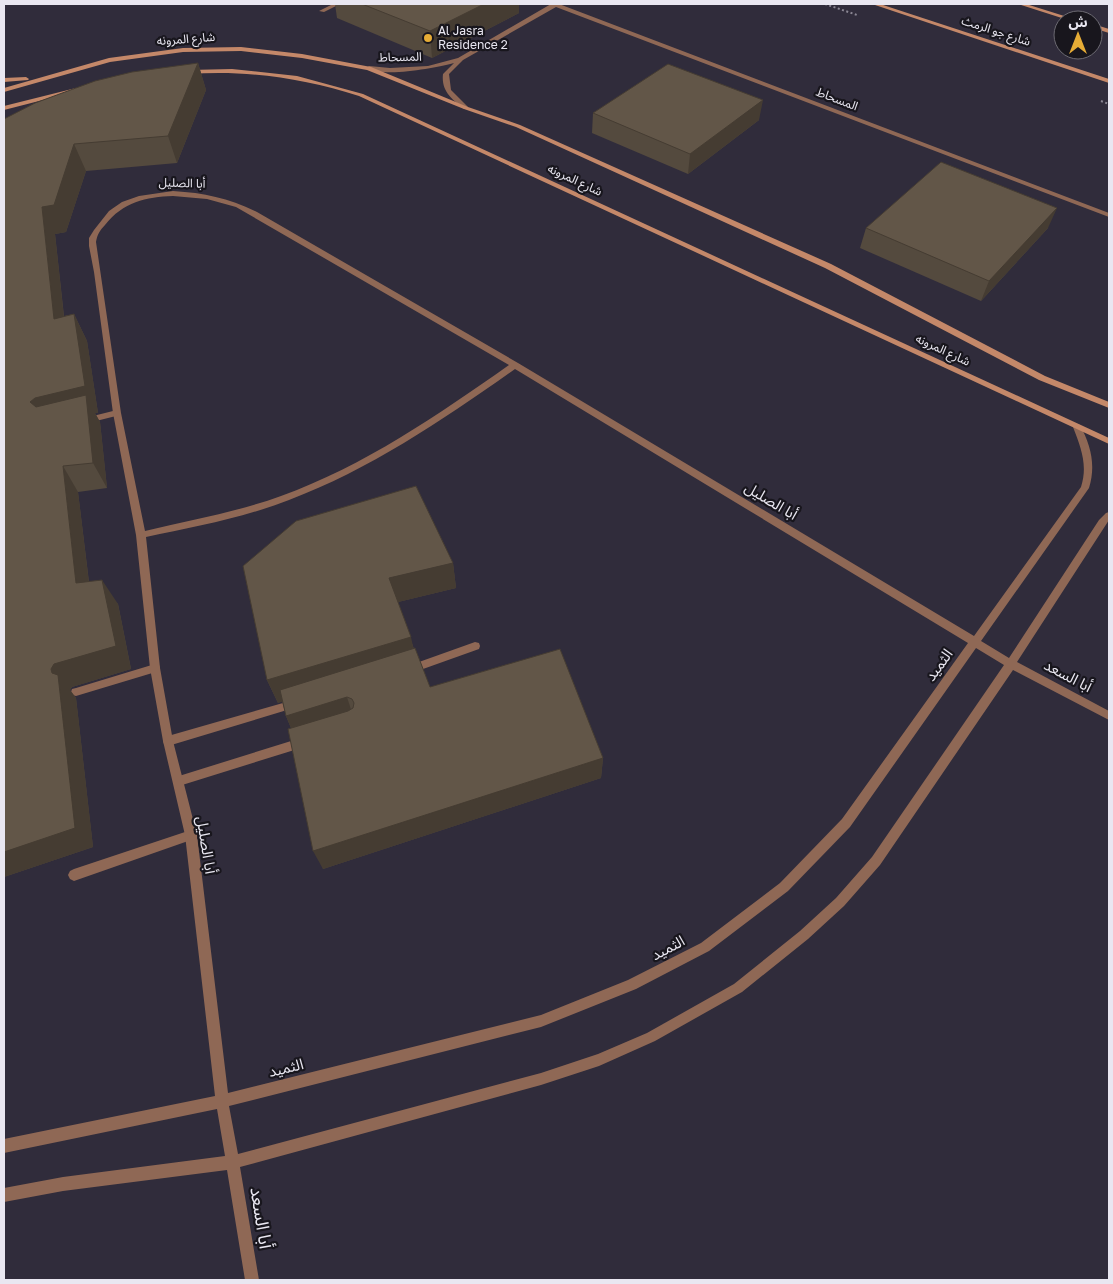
<svg xmlns="http://www.w3.org/2000/svg" width="1113" height="1284" font-family="'Golos Text','Noto Sans Arabic',sans-serif">
<rect width="100%" height="100%" fill="#302c3b"/>
<g fill="none" stroke-linecap="round" stroke-linejoin="round">
<!-- path -->
<g stroke="#8b8794" stroke-width="2" stroke-dasharray="2 2.5" stroke-linecap="butt">
<polyline points="825,4 857,15"/>
<polyline points="1101,101 1109,104"/>
</g>
<!-- lane -->
<g fill="#8f6855" fill-rule="evenodd">
<polygon points="333,4 340,4 324,12 319,11"/>
<polygon points="117,410 120,411 120,415 84,424 80,421 81,419"/>
<polygon points="475,642 479,643 480,646 479,649 409,674 405,673 404,670 405,667"/>
<polygon points="155,664 159,665 160,668 159,671 76,696 72,695 71,692 72,689 76,688"/>
<polygon points="297,699 301,700 302,703 301,706 297,707 168,746 164,744 163,741 164,738 168,736"/>
<polygon points="304,737 308,739 309,742 308,745 304,747 179,786 175,785 174,781 175,777 179,776"/>
<polygon points="191,830 195,831 197,835 195,839 191,840 74,881 70,879 68,875 70,871 74,869"/>
</g>
<!-- street -->
<g fill="#8f6855" fill-rule="evenodd">
<path d="M551,4H559L1109,213V217L556,7L463,60L449,74L451,90L468,107V109H464C452,99 441,91 443,74L454,63C434,68 385,78 366,68L369,66L390,68L428,66L458,58Z"/>
<path d="M173,191C205,193 228,198 257,212L518,363L974,636L1081,487C1088,465 1081,448 1073,427L1077,424L1080,425C1091,446 1096,465 1089,488L981,641L1009,658L1099,520L1106,513L1109,512V520L1017,662L1109,711V720L1013,670L880,865L844,906L808,939L742,992L655,1041L599,1066L541,1085L240,1167L259,1280H245L227,1170L63,1191L4,1202V1188L63,1177L225,1156L217,1109L4,1153V1139L215,1096L185,835L163,741L150,668L136,535L113,413L94,272L89,246V238L94,230L109,211L122,202L139,196ZM173,196L207,199L236,207L509,365C438,415 364,466 281,496C237,512 191,520 145,531L121,413L96,242C97,235 100,230 105,225C123,202 146,197 173,196ZM515,369L968,643L842,819L780,883L701,943L628,980L541,1015L228,1093L197,835L173,741L160,668L146,537C194,527 243,518 289,500C371,469 444,419 515,369ZM976,648L1004,665L872,857L836,898L800,931L734,984L647,1033L598,1054L541,1073L238,1154L229,1106L541,1027L636,989L709,951L788,891L850,827Z"/>
</g>
<!-- secondary -->
<g fill="#c48869" fill-rule="evenodd">
<polygon points="872,4 880,4 1109,79 1109,83"/>
<polygon points="1018,4 1026,4 1077,20 1068,20"/>
<polygon points="1093,24 1109,29 1109,33 1093,28"/>
<polygon points="241,47 302,54 371,67 468,107 520,125 831,264 1045,376 1109,402 1109,408 1039,380 825,268 516,127 464,109 367,70 302,58 241,51 183,52 110,62 4,92 4,88 109,58 183,48"/>
<path d="M232,69L297,76L363,94L1109,438V444L359,96C303,78 248,70 189,74L186,72L189,70Z"/>
<polygon points="26,77 29,79 28,80 4,82 4,78"/>
<polygon points="76,88 78,89 78,91 4,110 4,106"/>
</g>
</g>
<!-- wall -->
<g fill="#544a3e">
<polygon points="335,4 519,4 519,13 432,58 337,18"/>
<polygon points="198,63 206,90 177,163 86,171 66,232 55,234 64,316 74,314 87,341 98,413 95,413 100,422 107,488 78,492 89,582 118,604 131,669 72,687 70,690 76,698 93,847 4,877 4,119"/>
<polygon points="593,113 759,120 688,174 592,133"/>
<polygon points="866,228 1048,228 981,301 860,248"/>
<polygon points="453,563 456,588 398,602 414,649 430,687 603,758 601,778 323,869 291,728 286,716 282,701 278,703 267,680"/>
</g>
<!-- shaded-wall -->
<g fill="#453c32">
<polygon points="484,4 519,4 519,13 432,58 430,31"/>
<polygon points="198,63 206,90 177,163 168,136"/>
<polygon points="763,100 759,120 688,174 690,154"/>
<polygon points="74,144 86,171 66,232 55,234 67,346 54,319 42,207"/>
<polygon points="1057,208 1048,228 981,301 989,281"/>
<polygon points="74,314 87,341 98,413 95,413 100,422 107,488 93,463 51,424 30,402 35,398"/>
<polygon points="63,466 78,492 92,608 76,583"/>
<polygon points="453,563 456,588 394,603 389,578"/>
<polygon points="102,580 118,604 131,669 72,687 70,690 76,698 93,847 4,877 4,852 52,673 51,669"/>
<polygon points="411,637 416,661 278,703 267,680"/>
<polygon points="347,697 354,719 295,738 286,716"/>
<polygon points="603,758 601,778 323,869 313,851"/>
</g>
<!-- building -->
<g fill="#625648" stroke="#453c32">
<polygon points="362,4 484,4 430,31"/>
<polygon points="198,63 168,136 74,144 54,205 42,207 54,319 74,314 85,386 35,398 30,402 36,407 86,395 93,463 63,466 76,583 102,580 116,646 54,664 51,669 52,673 58,675 75,828 4,852 4,119 35,103 95,81 132,72"/>
<polygon points="668,64 763,100 690,154 593,113"/>
<polygon points="941,162 1057,208 989,281 866,228"/>
<polygon points="416,486 453,563 389,578 411,637 267,680 243,566 296,521"/>
<polygon points="415,648 430,687 560,649 603,758 313,851 288,729 348,711 353,708 354,703 352,699 347,697 286,716 280,690"/>
</g>
<!-- markers -->
<circle fill="#e6ac36" stroke="#18161d" stroke-width="2" cx="428" cy="38" r="5"/>
<g text-anchor="middle" stroke-width="4.5" stroke-linejoin="round" paint-order="stroke">
<!-- far-poi labels -->
<g font-size="12" fill="#e9e7f1" stroke="#18161d" text-anchor="start">
<text x="438" y="35">Al Jasra<tspan x="438" dy="14">Residence 2</tspan></text>
</g>
<!-- far-street labels -->
<g font-size="12" fill="#e9e7f1" stroke="#18161d">
<text transform="translate(996 31) rotate(18)" y="4">شارع جو الرمث</text>
<text transform="translate(186 39) rotate(-4)" y="4">شارع المرونه</text>
<text transform="translate(400 57) rotate(-1)" y="4">المسحاط</text>
<text transform="translate(837 99) rotate(21)" y="4">المسحاط</text>
<text transform="translate(575 180) rotate(25)" y="4">شارع المرونه</text>
<text transform="translate(182 183) rotate(2)" y="4">أبا الصليل</text>
<text transform="translate(943 350) rotate(25)" y="4">شارع المرونه</text>
</g>
<!-- street labels -->
<g font-size="15" fill="#e9e7f1" stroke="#18161d">
<text transform="translate(771 501) rotate(31)" y="5">أبا الصليل</text>
<text transform="translate(939 665) rotate(-54)" y="5">الثميد</text>
<text transform="translate(1068 676) rotate(28)" y="5">أبا السعد</text>
<text transform="translate(206 845) rotate(81)" y="5">أبا الصليل</text>
<text transform="translate(668 948) rotate(-28)" y="5">الثميد</text>
<text transform="translate(286 1068) rotate(-14)" y="5">الثميد</text>
</g>
<!-- near-street labels -->
<g font-size="18" fill="#e9e7f1" stroke="#18161d">
<text transform="translate(261 1218) rotate(81)" y="6">أبا السعد</text>
</g>
</g>
<!-- border -->
<rect width="1113" height="1284" fill="none" stroke="#e9e7f1" stroke-width="10"/>
<!-- north arrow -->
<g transform="translate(1078 35)"><circle r="24" fill="#18161d" stroke="#6c6a72"/>
<path d="M0-4L9 19L0 12L-9 19Z" fill="#e6ac36"/>
<text y="-8" font-size="14" font-weight="bold" text-anchor="middle" fill="#e9e7f1">ش</text>
</g>
</svg>
